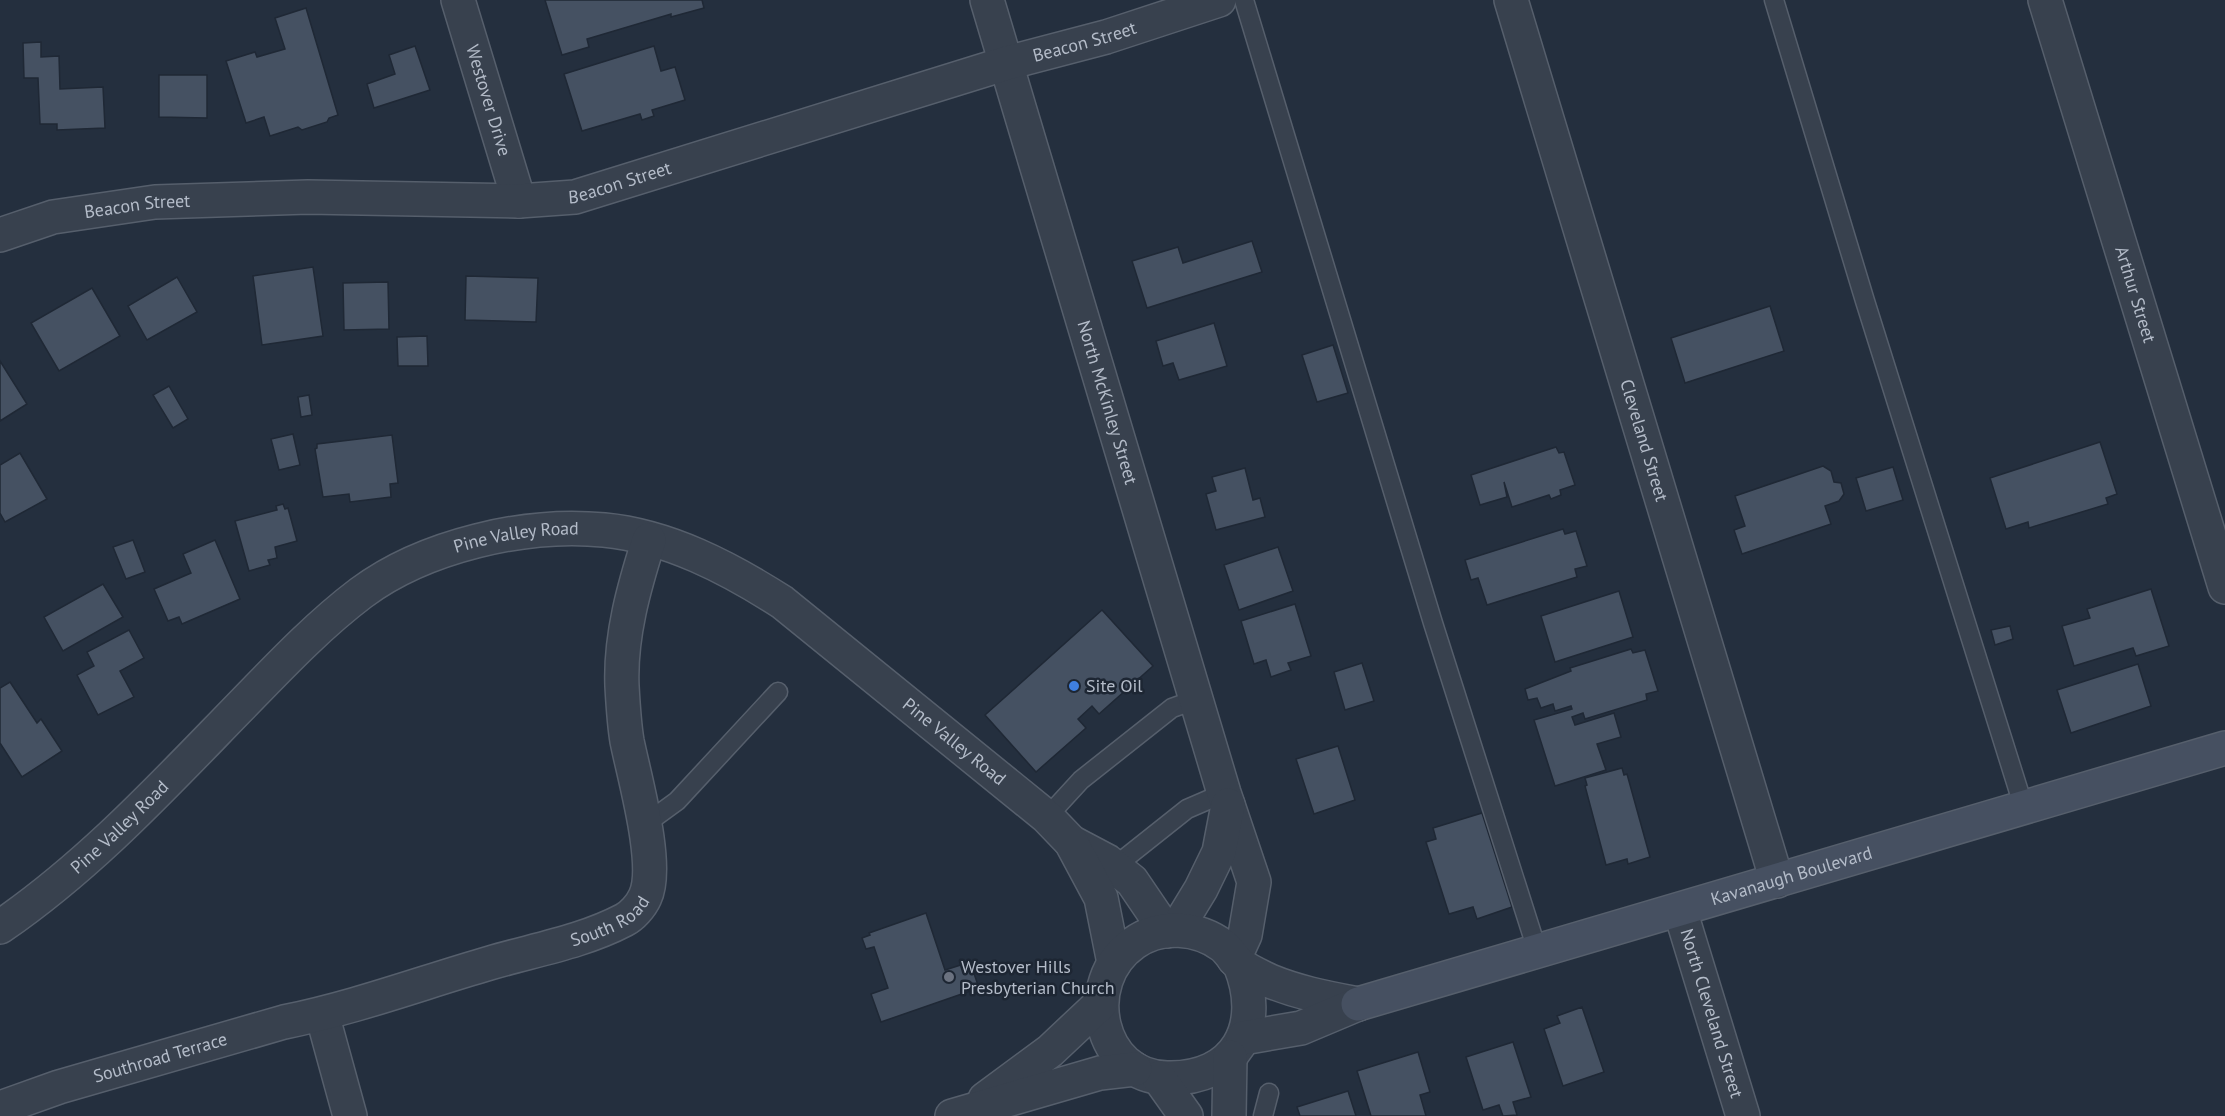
<svg xmlns="http://www.w3.org/2000/svg" width="2225" height="1116" font-family="'PT Sans',sans-serif">
<rect width="100%" height="100%" fill="#242f3e"/>
<!-- building -->
<g fill="#455162" stroke="#1f2835" stroke-width="1.5">
<polygon points="545,0 702,0 704,8 671,17 671,14 587,39 589,47 562,55"/>
<polygon points="306,8 338,115 329,118 327,122 302,130 298,127 270,136 264,117 246,123 226,61 255,52 257,57 285,49 275,18"/>
<polygon points="41,42 41,57 59,56 60,89 103,87 105,128 57,130 57,124 40,124 38,78 24,78 23,43"/>
<polygon points="415,46 430,90 374,108 367,84 395,74 389,55"/>
<polygon points="654,46 661,71 675,67 685,100 652,110 654,116 642,120 640,114 582,131 564,74"/>
<polygon points="159,75 207,75 207,118 159,117"/>
<polygon points="1252,241 1262,272 1147,308 1132,261 1178,247 1183,263"/>
<polygon points="313,267 323,336 262,345 253,276"/>
<polygon points="466,276 538,278 536,322 465,320"/>
<polygon points="177,277 197,312 147,340 128,306"/>
<polygon points="388,282 389,329 344,330 343,283"/>
<polygon points="92,288 120,336 59,371 31,323"/>
<polygon points="1770,306 1784,351 1685,383 1671,338"/>
<polygon points="1214,323 1227,366 1179,380 1173,363 1163,366 1156,341"/>
<polygon points="427,336 428,366 398,366 397,337"/>
<polygon points="1333,345 1348,393 1317,402 1302,355"/>
<polygon points="0,361 27,404 0,421"/>
<polygon points="169,386 188,419 173,428 153,395"/>
<polygon points="309,395 312,415 301,417 298,397"/>
<polygon points="293,434 300,465 279,470 271,439"/>
<polygon points="392,435 398,483 390,484 391,497 350,502 349,494 323,497 315,449 317,448 317,444"/>
<polygon points="2100,442 2117,494 2106,498 2108,504 2029,528 2028,522 2006,529 1990,478"/>
<polygon points="1556,447 1559,453 1564,452 1575,485 1560,490 1561,495 1551,499 1549,495 1512,507 1504,482 1507,497 1480,505 1471,475"/>
<polygon points="20,453 47,499 5,522 0,513 0,465"/>
<polygon points="1823,466 1831,471 1834,482 1841,483 1844,494 1839,501 1825,506 1831,524 1742,554 1734,530 1745,526 1735,496"/>
<polygon points="1893,467 1903,500 1866,511 1856,478"/>
<polygon points="1245,468 1253,500 1260,498 1265,517 1216,530 1206,494 1216,491 1212,477"/>
<polygon points="283,504 285,509 288,508 297,541 275,547 277,558 268,560 270,565 249,571 235,521 277,510 276,506"/>
<polygon points="1563,529 1565,534 1576,531 1587,566 1575,569 1577,577 1487,605 1478,578 1471,580 1465,560"/>
<polygon points="133,540 145,572 126,579 113,547"/>
<polygon points="215,540 240,599 182,624 179,617 168,621 154,589 191,573 183,554"/>
<polygon points="1278,547 1293,591 1239,610 1224,565"/>
<polygon points="103,584 123,617 63,651 44,617"/>
<polygon points="2151,589 2169,646 2136,656 2133,648 2074,666 2062,626 2090,618 2087,609"/>
<polygon points="1619,591 1633,637 1555,662 1541,616"/>
<polygon points="1295,604 1311,656 1288,663 1291,670 1271,677 1266,660 1254,664 1241,621"/>
<polygon points="1102,610 1153,666 1099,714 1092,706 1078,719 1086,728 1036,772 985,715"/>
<polygon points="2010,626 2013,639 1995,645 1991,630"/>
<polygon points="129,630 144,658 120,671 134,697 98,715 77,675 94,666 87,652"/>
<polygon points="1631,649 1633,653 1645,650 1658,691 1646,694 1647,700 1585,719 1583,713 1572,717 1575,725 1614,713 1621,737 1597,744 1606,770 1555,786 1534,720 1572,709 1571,706 1555,711 1553,704 1541,708 1537,698 1528,700 1525,689 1571,671 1570,668"/>
<polygon points="1362,663 1374,701 1345,710 1334,672"/>
<polygon points="2138,664 2151,706 2071,733 2057,690"/>
<polygon points="10,682 37,723 41,719 62,751 22,777 0,743 0,688"/>
<polygon points="1338,746 1355,800 1314,814 1296,759"/>
<polygon points="1622,768 1624,775 1627,774 1650,857 1628,864 1627,859 1606,865 1585,786 1587,785 1585,778"/>
<polygon points="1482,813 1512,907 1477,919 1473,907 1449,914 1426,842 1436,839 1433,828"/>
<polygon points="926,913 945,970 970,962 979,988 881,1022 871,994 888,988 874,947 866,949 862,938 870,935 869,933"/>
<polygon points="1582,1007 1604,1072 1563,1086 1544,1029 1560,1023 1557,1016"/>
<polygon points="1513,1042 1531,1097 1513,1102 1517,1115 1503,1116 1499,1105 1483,1110 1466,1057"/>
<polygon points="1418,1052 1430,1092 1420,1095 1426,1116 1371,1116 1357,1071"/>
<polygon points="1348,1091 1356,1116 1300,1116 1297,1107"/>
</g>
<g fill="none" stroke-linecap="round" stroke-linejoin="round">
<defs>
<g id="lane">
<polyline points="1244,0 1433,623 1538,953"/>
<polyline points="1774,0 1865,301 2024,808"/>
<polyline points="1047,817 1081,780 1172,708 1197,699"/>
<polyline points="644,825 677,801 778,692"/>
<polyline points="1114,867 1187,809 1224,793"/>
<polyline points="1263,1116 1269,1093"/>
</g>
<g id="street">
<path id="s1" d="M458,0L519,201"/>
<path id="s2" d="M987,0L1224,793L1254,882L1245,935L1234,959"/>
<path id="s3" d="M1511,0L1777,881"/>
<path id="s4" d="M2045,0L2225,587"/>
<path id="s5" d="M0,235L53,217L155,202L308,197L519,201L575,197L1007,63L1106,37L1219,0"/>
<polyline points="1071,842 1107,861 1132,881 1166,931"/>
<path id="s6" d="M1680,910L1743,1116"/>
<path id="s7" d="M0,927C89,866 162,787 237,710C276,670 316,627 361,593C424,546 526,522 604,530C668,536 729,568 782,602L1047,817L1071,842L1101,898L1114,963"/>
<polyline points="1176,930 1201,889 1219,852 1228,805"/>
<path d="M1240,965C1265,1026 1236,1080 1167,1078C1099,1077 1078,982 1134,943C1160,924 1198,927 1223,946C1229,951 1233,958 1238,963C1246,970 1260,976 1270,981C1299,993 1327,998 1358,1004"/>
<polyline points="322,1014 350,1116"/>
<polyline points="1243,1038 1301,1028 1358,1004"/>
<polyline points="1159,1078 1186,1116"/>
<polyline points="985,1099 1050,1051 1100,1004"/>
<path id="s8" d="M0,1108L59,1087L284,1022C354,1008 421,983 490,963C534,950 582,942 624,920C632,916 641,906 645,897C660,866 634,776 627,741C624,723 623,704 622,686C620,636 634,587 649,540"/>
<polyline points="952,1116 1100,1073 1135,1069"/>
<polyline points="1229,1116 1230,1057"/>
</g>
<g id="secondary">
<path id="s9" d="M1358,1004L2225,748"/>
</g>
</defs>
<!-- lane casing -->
<use href="#lane" stroke="#565f6c" stroke-width="21"/>
<!-- street casing -->
<use href="#street" stroke="#565f6c" stroke-width="36"/>
<!-- secondary casing -->
<use href="#secondary" stroke="#565f6c" stroke-width="36"/>
<!-- lane -->
<use href="#lane" stroke="#38414e" stroke-width="18"/>
<!-- street -->
<use href="#street" stroke="#38414e" stroke-width="33"/>
<!-- secondary -->
<use href="#secondary" stroke="#465061" stroke-width="33"/>
</g>
<!-- markers -->
<circle fill="#3f7fe0" stroke="#1d2633" stroke-width="2" cx="1074" cy="686" r="6"/>
<circle fill="#6b7280" stroke="#1d2633" stroke-width="2" cx="949" cy="977" r="6"/>
<g text-anchor="middle" stroke-width="5" stroke-linejoin="round" paint-order="stroke">
<!-- street labels -->
<g font-size="18" fill="#b4bcc9" stroke="#1d2633">
<text dy="6" stroke="none"><textPath href="#s5" startOffset="1112">Beacon Street</textPath></text>
<text dy="6" stroke="none"><textPath href="#s1" startOffset="105">Westover Drive</textPath></text>
<text dy="6" stroke="none"><textPath href="#s5" startOffset="626">Beacon Street</textPath></text>
<text dy="6" stroke="none"><textPath href="#s5" startOffset="141">Beacon Street</textPath></text>
<text dy="6" stroke="none"><textPath href="#s4" startOffset="308">Arthur Street</textPath></text>
<text dy="6" stroke="none"><textPath href="#s2" startOffset="420">North McKinley Street</textPath></text>
<text dy="6" stroke="none"><textPath href="#s3" startOffset="460">Cleveland Street</textPath></text>
<text dy="6" stroke="none"><textPath href="#s7" startOffset="660">Pine Valley Road</textPath></text>
<text dy="6" stroke="none"><textPath href="#s7" startOffset="1164">Pine Valley Road</textPath></text>
<text dy="6" stroke="none"><textPath href="#s7" startOffset="156">Pine Valley Road</textPath></text>
<text dy="6" stroke="none"><textPath href="#s9" startOffset="452">Kavanaugh Boulevard</textPath></text>
<text dy="6" stroke="none"><textPath href="#s8" startOffset="639">South Road</textPath></text>
<text dy="6" stroke="none"><textPath href="#s6" startOffset="108">North Cleveland Street</textPath></text>
<text dy="6" stroke="none"><textPath href="#s8" startOffset="168">Southroad Terrace</textPath></text>
</g>
<!-- poi labels -->
<g font-size="18" fill="#b4bcc9" stroke="#1d2633" text-anchor="start">
<text x="1086" y="692">Site Oil</text>
<text x="961" y="973">Westover Hills<tspan x="961" dy="21">Presbyterian Church</tspan></text>
</g>
</g>
</svg>
